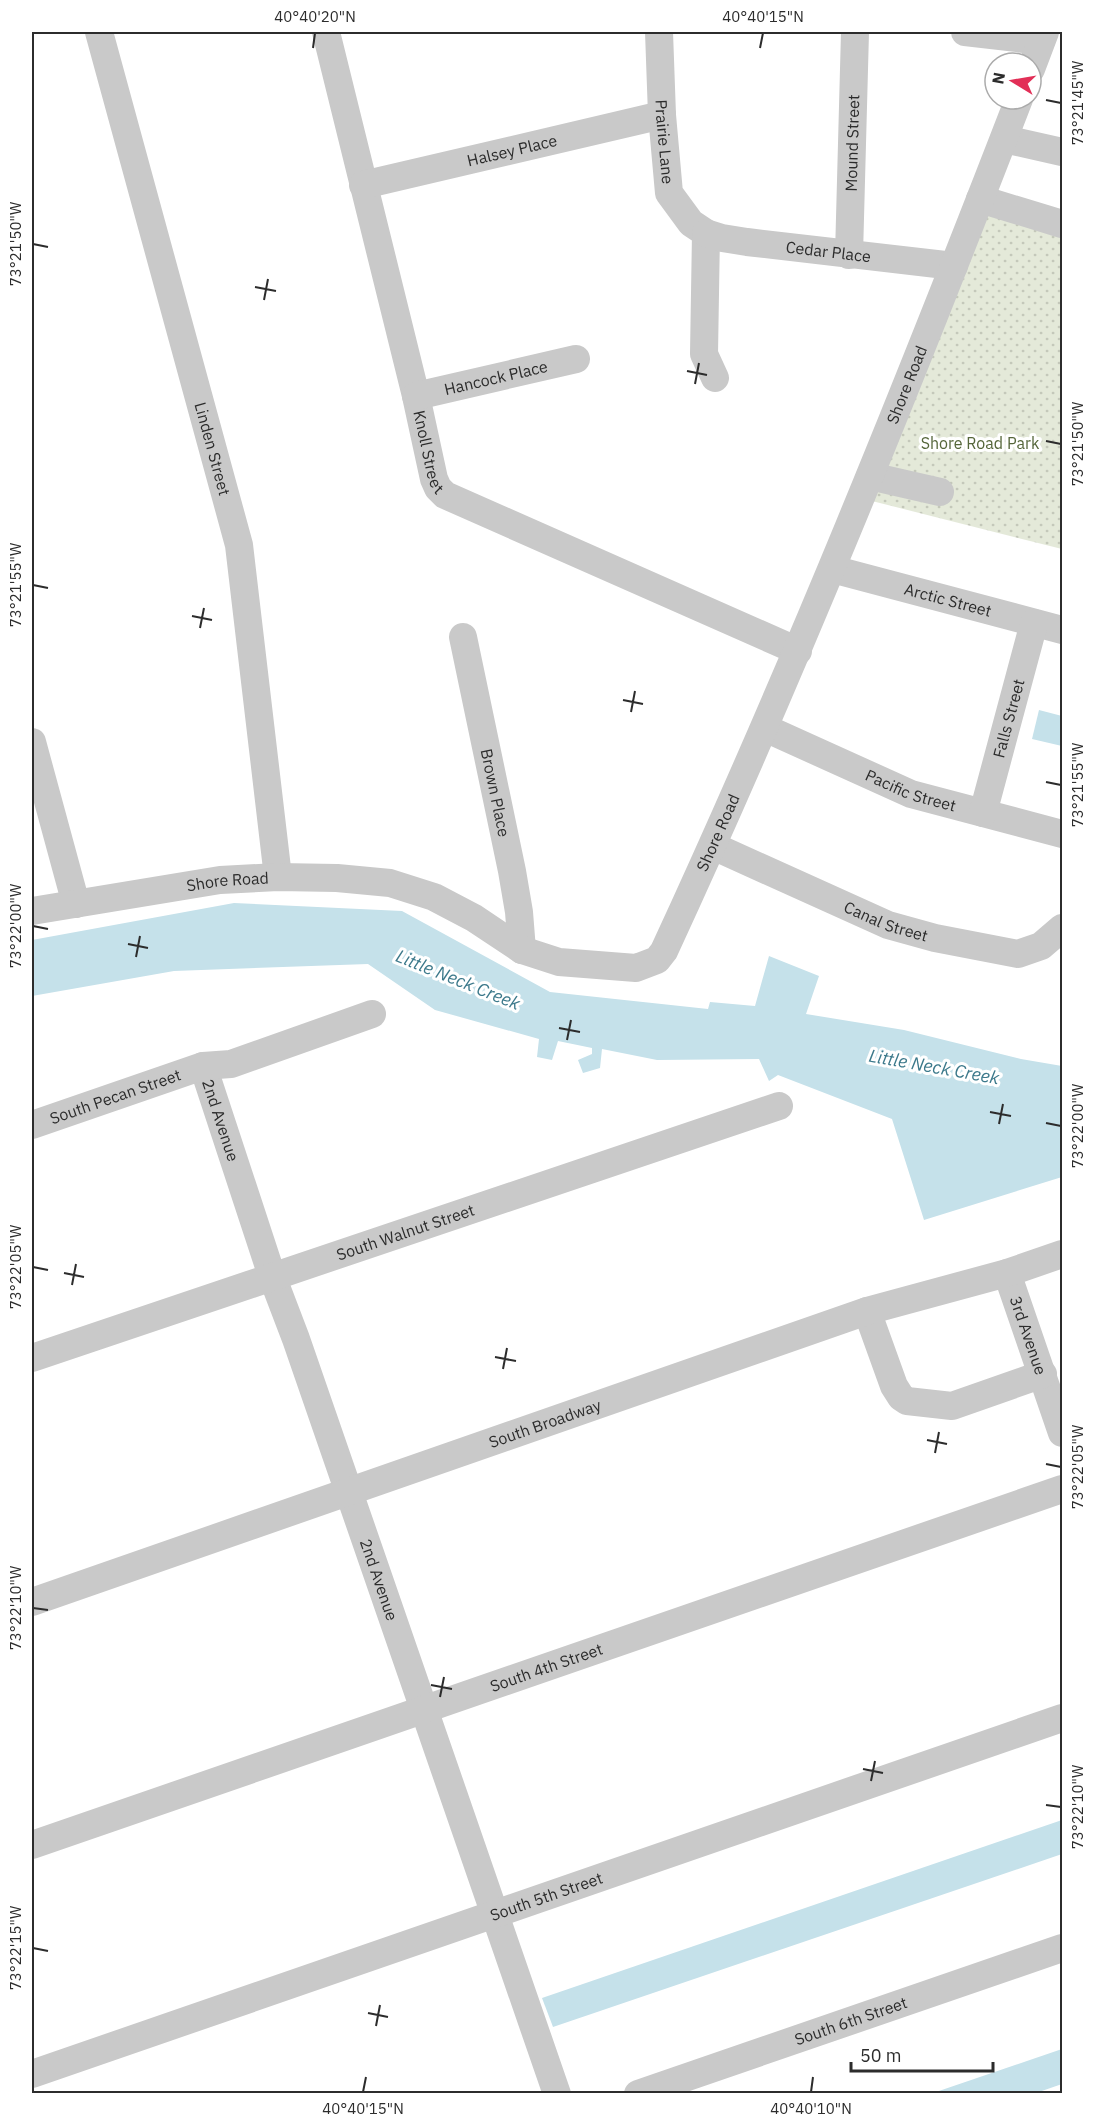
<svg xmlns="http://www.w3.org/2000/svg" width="1094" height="2125" font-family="'IBM Plex Sans',sans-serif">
<defs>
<pattern id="grass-dots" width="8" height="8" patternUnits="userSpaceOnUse" patternTransform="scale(1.5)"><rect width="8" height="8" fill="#e4e9d9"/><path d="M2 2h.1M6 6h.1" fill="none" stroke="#c4c8ba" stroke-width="1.8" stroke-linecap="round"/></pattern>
</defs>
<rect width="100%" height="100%" fill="#fff"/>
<!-- grass -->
<polygon fill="url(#grass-dots)" points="992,194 1062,212 1062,549 868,500"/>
<!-- water -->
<g fill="#c5e1ea">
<polygon points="1039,710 1062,716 1062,746 1032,739"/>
<polygon points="234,903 402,911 550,992 708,1009 710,1002 755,1006 769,956 819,976 806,1014 904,1030 1021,1059 1062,1066 1062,1177 924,1220 892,1119 778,1075 769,1081 759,1059 657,1060 602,1049 600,1068 583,1073 578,1060 592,1054 592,1048 558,1041 552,1060 537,1057 539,1039 435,1010 368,964 174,971 32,996 32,940"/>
<polygon points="1062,1820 1062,1854 553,2027 542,1998"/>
<polygon points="1062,2049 1062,2084 1036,2093 933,2093"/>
</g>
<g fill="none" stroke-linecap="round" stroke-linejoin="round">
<!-- minor -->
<g stroke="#c9c9c9" stroke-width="28">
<path id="s1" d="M99,32L239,545L278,877"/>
<path id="s2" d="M326,32L416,396L434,479L438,488L445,495L798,651"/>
<path id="s3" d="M659,32L662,115L669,193L691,223L706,233L704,354L715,378"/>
<polyline points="965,32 1041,41"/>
<polyline points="1031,69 1045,32"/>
<polyline points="1004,139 1062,152"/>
<path id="s4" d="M363,185L662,115"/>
<polyline points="980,199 1062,224"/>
<path id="s5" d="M706,233L722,238L747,242L954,266"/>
<path id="s6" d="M849,255L855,32"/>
<path id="s7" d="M416,396L576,359"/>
<polyline points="870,476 940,492"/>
<path id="s8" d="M832,569L1062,630"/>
<path id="s9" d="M463,637L512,871L519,912L522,950"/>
<path id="s10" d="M765,728L911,794L1062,834"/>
<polyline points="32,742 76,904"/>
<path id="s11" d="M983,813L1034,623"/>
<path id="s12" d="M713,846L888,925L935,938L1018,954L1041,946L1062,928"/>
<path id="s13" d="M32,911L220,880L278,877L337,878L390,883L434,897L474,918L522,950L559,962L636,968L657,960L664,951C793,672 908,386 1019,99"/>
<path id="s14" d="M203,1066L272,1276L296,1339L557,2094"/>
<path id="s15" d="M32,1125L203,1066L231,1064L372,1014"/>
<path id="s16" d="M1007,1273L1062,1433"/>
<polyline points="867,1311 894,1386 901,1397 907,1401 952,1406 1043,1374"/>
<path id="s17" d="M32,1358L779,1106"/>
<path id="s18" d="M32,1602L867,1311L1007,1273L1062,1254"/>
<path id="s19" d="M32,1845L1062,1489"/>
<path id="s20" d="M32,2074L1062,1718"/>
<path id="s21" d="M638,2094L1062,1948"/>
</g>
</g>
<!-- ticks -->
<path fill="none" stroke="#2c2c2c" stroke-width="2" d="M313,48L315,33M760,48L763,33M1046,100L1061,103M33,244L48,247M255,287L276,291M264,300L268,279M687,371L707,375M695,384L699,363M1046,441L1061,444M33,585L48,588M192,616L212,620M200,628L204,608M623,700L643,704M631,712L635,691M1046,782L1061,785M33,926L48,929M128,944L148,948M136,957L140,936M559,1028L580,1032M567,1040L571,1020M990,1112L1011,1116M1046,1123L1061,1126M999,1124L1003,1104M33,1267L48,1270M64,1273L84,1277M72,1285L76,1264M495,1357L516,1361M503,1369L507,1348M927,1440L947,1444M935,1453L939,1432M1046,1464L1061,1467M33,1608L48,1610M431,1685L452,1689M440,1697L444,1677M863,1769L883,1773M871,1781L875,1761M1046,1805L1061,1807M33,1948L48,1951M368,2013L388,2017M376,2026L380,2005M363,2092L366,2077M811,2092L813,2077"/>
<g text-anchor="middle" stroke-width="6" stroke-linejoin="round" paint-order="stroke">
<!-- street labels -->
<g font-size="16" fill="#2c2c2c" stroke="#fff">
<text dy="6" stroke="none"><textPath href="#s3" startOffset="110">Prairie Lane</textPath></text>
<text dy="6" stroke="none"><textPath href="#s6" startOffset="112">Mound Street</textPath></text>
<text dy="6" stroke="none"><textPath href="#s4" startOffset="153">Halsey Place</textPath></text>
<text dy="6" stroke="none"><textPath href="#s5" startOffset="124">Cedar Place</textPath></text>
<text dy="6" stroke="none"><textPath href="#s7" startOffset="82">Hancock Place</textPath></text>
<text dy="6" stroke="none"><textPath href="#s13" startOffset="1276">Shore Road</textPath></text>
<text dy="6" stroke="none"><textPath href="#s1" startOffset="432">Linden Street</textPath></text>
<text dy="6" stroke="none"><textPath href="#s2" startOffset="432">Knoll Street</textPath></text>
<text dy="6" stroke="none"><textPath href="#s8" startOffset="120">Arctic Street</textPath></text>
<text dy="6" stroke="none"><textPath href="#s11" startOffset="98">Falls Street</textPath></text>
<text dy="6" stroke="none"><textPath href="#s10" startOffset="159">Pacific Street</textPath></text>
<text dy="6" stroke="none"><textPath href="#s9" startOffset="159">Brown Place</textPath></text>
<text dy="6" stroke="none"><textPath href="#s13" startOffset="790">Shore Road</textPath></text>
<text dy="6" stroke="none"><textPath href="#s13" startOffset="198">Shore Road</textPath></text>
<text dy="6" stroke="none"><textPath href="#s12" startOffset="189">Canal Street</textPath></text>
<text dy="6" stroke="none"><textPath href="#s15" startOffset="88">South Pecan Street</textPath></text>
<text dy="6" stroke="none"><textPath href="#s14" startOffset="57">2nd Avenue</textPath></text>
<text dy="6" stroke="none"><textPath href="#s17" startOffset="394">South Walnut Street</textPath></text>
<text dy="6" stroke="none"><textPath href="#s16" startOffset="66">3rd Avenue</textPath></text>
<text dy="6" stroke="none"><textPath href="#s18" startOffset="543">South Broadway</textPath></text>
<text dy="6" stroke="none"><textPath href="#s14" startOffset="543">2nd Avenue</textPath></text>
<text dy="6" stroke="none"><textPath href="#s19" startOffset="544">South 4th Street</textPath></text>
<text dy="6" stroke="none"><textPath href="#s20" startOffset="544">South 5th Street</textPath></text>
<text dy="6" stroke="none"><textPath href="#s21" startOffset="225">South 6th Street</textPath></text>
</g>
<!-- park labels -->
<g font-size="16" fill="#55663a" stroke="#fff">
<text x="980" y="449">Shore Road Park</text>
</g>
<!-- water labels -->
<g font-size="18" font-style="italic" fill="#3c798b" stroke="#fff">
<text transform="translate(458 980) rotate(22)" y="6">Little Neck Creek</text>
<text transform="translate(934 1067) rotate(10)" y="6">Little Neck Creek</text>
</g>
</g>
<!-- border -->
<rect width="1094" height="2125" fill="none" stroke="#ffffff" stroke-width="66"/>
<!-- north arrow -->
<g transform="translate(1013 81) rotate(281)"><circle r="28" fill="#ffffff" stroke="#ababab" stroke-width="1.5"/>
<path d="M0-4.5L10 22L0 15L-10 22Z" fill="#e22f57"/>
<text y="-9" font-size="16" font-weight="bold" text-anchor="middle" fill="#2c2c2c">N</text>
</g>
<!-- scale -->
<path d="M851 2062v9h142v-9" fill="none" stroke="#2c2c2c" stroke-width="3"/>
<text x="860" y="2062" font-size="18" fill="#2c2c2c" stroke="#ffffff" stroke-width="4.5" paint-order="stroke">50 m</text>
<rect x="33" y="33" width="1028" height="2059" fill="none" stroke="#2c2c2c" stroke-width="2"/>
<g font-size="15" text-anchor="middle" fill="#2c2c2c">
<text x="315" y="22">40°40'20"N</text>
<text x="763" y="22">40°40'15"N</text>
<text transform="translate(1078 103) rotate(-90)" y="5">73°21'45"W</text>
<text transform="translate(16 244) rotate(-90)" y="5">73°21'50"W</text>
<text transform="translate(1078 444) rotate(-90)" y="5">73°21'50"W</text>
<text transform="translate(16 585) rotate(-90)" y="5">73°21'55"W</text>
<text transform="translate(1078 785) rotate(-90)" y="5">73°21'55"W</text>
<text transform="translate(16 926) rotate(-90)" y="5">73°22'00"W</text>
<text transform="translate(1078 1126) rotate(-90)" y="5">73°22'00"W</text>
<text transform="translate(16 1267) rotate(-90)" y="5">73°22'05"W</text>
<text transform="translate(1078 1467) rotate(-90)" y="5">73°22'05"W</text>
<text transform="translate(16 1608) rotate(-90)" y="5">73°22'10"W</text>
<text transform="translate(1078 1807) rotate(-90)" y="5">73°22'10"W</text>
<text transform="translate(16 1948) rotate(-90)" y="5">73°22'15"W</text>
<text x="363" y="2114">40°40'15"N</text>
<text x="811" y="2114">40°40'10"N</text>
</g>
</svg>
